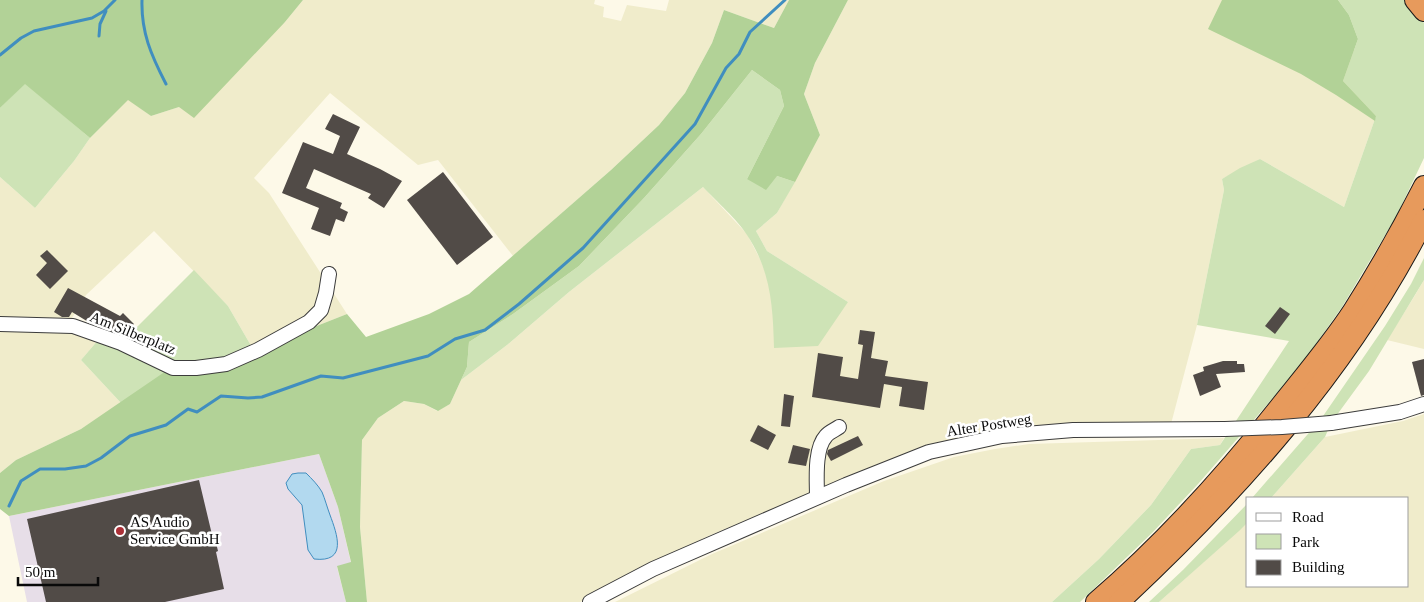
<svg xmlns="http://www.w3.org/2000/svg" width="1424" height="602" font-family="'Times New Roman',serif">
<rect width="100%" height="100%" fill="#fdf9e8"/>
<!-- industrial -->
<polygon fill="#e7dee8" points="319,454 338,507 351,563 337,567 346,602 27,602 9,516"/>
<!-- farmland -->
<g fill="#f0eccb">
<polygon points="303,0 595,0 594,4 604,7 603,17 621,21 627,5 666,11 669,0 789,0 774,28 724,10 712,43 685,93 659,125 611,170 513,256 438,160 418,165 330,93 254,178 269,193 347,314 309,329 257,356 228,306 154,231 86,295 66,328 99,339 81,360 121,403 81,429 16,460 0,473 0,177 35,208 74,161 90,138 128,99 151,116 179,107 285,22"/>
<polygon points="848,0 1338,0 1376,116 1344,207 1260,159 1222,179 1224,190 1197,325 1171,424 1009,430 949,440 908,455 708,536 580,602 367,602 360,527 362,440 378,418 404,401 424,404 437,411 450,404 461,380 507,345 569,292 703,187 747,234 761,261 770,285 773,314 848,302 767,251 756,231 777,213 820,135 804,94 815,63"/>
<polygon points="1424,280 1424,349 1387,340 1414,297"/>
<polygon points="1424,414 1424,602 1159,602 1248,522 1248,586 1408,586 1408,498 1271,498 1325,437 1403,421"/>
<polygon points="1224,438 1220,445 1191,449 1151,505 1099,559 1052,602 615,602 712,554 884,481 954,457 995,449 1029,444"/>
</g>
<!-- green -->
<g fill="#cee3b6">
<polygon points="1338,0 1406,0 1424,23 1424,158 1396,217 1342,307 1299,368 1198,484 1152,533 1080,602 1052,602 1099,559 1151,505 1191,449 1220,445 1289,341 1197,325 1224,190 1222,179 1240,168 1260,159 1344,207 1376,116 1343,81 1358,39 1349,15"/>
<path d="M752,70L780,90L784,106L747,179L777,176L795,182L777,213L756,231L767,251L848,302L818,346L774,348C773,307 771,271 747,235C738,220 716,201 703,187L569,292L507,345L461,380L467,367L469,342L513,314L579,266L644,198L701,134Z"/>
<polygon points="25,83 90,138 74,161 35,208 0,177 0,108"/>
<polygon points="1424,258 1424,280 1369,371 1331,423 1325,437 1271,498 1252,498 1321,419 1385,326 1411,284"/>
<polygon points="194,270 228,306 257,356 228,371 195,374 131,396 121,403 81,360 99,339 119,345"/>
<polygon points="1248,503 1248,522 1239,531 1159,602 1149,602 1184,569"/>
</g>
<!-- forest -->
<g fill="#b2d297">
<polygon points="0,0 303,0 285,22 194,118 179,107 151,116 128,100 90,138 25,84 0,108"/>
<polygon points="789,0 848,0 815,63 804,94 820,135 795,182 777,176 766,190 747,179 784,106 780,90 752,70 701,134 644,198 579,266 513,314 469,342 467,367 450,404 438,411 424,404 404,401 378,418 362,440 360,527 367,602 346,602 337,566 351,562 338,507 319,454 9,516 0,509 0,473 16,460 81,429 166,371 195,374 228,371 309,329 347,314 366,337 429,314 469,294 611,170 659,125 685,93 712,43 724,10 774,28"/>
<polygon points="1222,0 1338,0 1349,15 1358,39 1343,81 1376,116 1375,121 1336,95 1301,74 1208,29"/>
</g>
<!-- water -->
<path fill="#b2d9ef" stroke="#408ebf" d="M298,473H306C312,479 318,485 322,492C325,499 327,507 330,515C337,534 348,563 314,559L308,550L302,505L288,489L286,483L292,474Z"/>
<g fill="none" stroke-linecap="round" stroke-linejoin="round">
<!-- stream -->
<g stroke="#408ebf" stroke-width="3">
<path d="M142,0C141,32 151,55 166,84"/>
<polyline points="99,36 100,24 106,11"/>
<polyline points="0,55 21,38 34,31 92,18 104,11 115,0"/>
<polyline points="9,506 21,481 40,469 65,469 86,466 101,458 130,436 166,425 188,409 197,412 221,396 248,398 262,397 321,376 343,378 428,356 455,339 485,330 519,304 583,248 695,124 726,68 739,54 750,32 785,0"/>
</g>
</g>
<!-- building -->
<g fill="#514b47">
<polygon points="333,114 360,127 347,154 380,169 402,181 384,208 368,198 371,194 314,169 306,188 342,203 340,208 348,212 344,222 336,219 330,236 311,229 319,208 282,193 303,142 333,154 340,136 325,129"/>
<polygon points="443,172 493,237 457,265 407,200"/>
<polygon points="47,250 68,271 50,289 36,275 47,263 40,256"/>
<polygon points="68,288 120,316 123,313 134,324 127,331 124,327 118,333 90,323 72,312 69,317 62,317 54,312"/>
<polygon points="1280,307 1290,314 1275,334 1265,326"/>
<polygon points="860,330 875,332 871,358 888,361 885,376 928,382 924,410 899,406 902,387 884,384 880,408 812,397 818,353 843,357 840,376 858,379 863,345 858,344"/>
<polygon points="1424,359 1424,395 1421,396 1412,362"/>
<polygon points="1223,361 1237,361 1237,364 1244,364 1245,372 1216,374 1221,387 1200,396 1193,375 1204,371 1203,367"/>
<polygon points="784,394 794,396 790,427 781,426"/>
<polygon points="758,425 776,435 768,450 750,441"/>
<polygon points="858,436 863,445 831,461 827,454 828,450"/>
<polygon points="793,445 810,449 806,466 788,463"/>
<polygon points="199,480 214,543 216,543 218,551 216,552 224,589 165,602 46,602 27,519"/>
</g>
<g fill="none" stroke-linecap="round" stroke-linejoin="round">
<defs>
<g id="minor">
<polyline points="0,324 73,326 121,343 173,368 196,368 226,364 258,350 309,322 321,310 326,293 329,274"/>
<polyline points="1331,423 1400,412 1424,404"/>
<path d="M817,497C817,481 814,449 826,436C829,432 835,430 839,427"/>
<polyline points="590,602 653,569 846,485 929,452 1002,436 1073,430 1225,429"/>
</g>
<g id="highway">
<polyline points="1415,0 1424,11"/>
<path d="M1096,602C1165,543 1226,475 1282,404C1306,374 1332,343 1353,311C1379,270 1402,229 1424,186"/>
<path d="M1119,602C1239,490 1349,368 1424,220"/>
</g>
</defs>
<!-- minor casing -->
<use href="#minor" stroke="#3c3c3c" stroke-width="16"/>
<!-- highway casing -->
<use href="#highway" stroke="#1a1a1a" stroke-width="22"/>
<!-- minor -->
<use href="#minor" stroke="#fff" stroke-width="14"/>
<!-- highway -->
<use href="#highway" stroke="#e79a5c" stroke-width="20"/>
<defs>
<polyline id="minor-bridge" points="1225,429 1282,427 1331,423"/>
</defs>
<!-- minor-bridge casing -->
<use href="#minor-bridge" stroke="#3c3c3c" stroke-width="16" stroke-linecap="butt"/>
<!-- minor-bridge -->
<use href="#minor-bridge" stroke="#fff" stroke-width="14"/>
</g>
<!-- markers -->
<circle fill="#ab3037" stroke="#fff" stroke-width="2" cx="120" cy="531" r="5"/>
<g text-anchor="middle" stroke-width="5" stroke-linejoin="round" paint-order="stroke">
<!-- street labels -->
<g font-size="15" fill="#090909" stroke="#fff">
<text transform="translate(133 333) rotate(22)" y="5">Am Silberplatz</text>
<text transform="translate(989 425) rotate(-9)" y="5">Alter Postweg</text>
</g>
<!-- poi labels -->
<g font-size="15" fill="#090909" stroke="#fff" text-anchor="start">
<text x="130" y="527">AS Audio<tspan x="130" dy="17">Service GmbH</tspan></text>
</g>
</g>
<!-- legend -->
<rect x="1246" y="497" width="162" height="90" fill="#ffffff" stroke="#9d9d9d"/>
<rect x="1256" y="513" width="25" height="8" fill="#ffffff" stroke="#9d9d9d"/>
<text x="1292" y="522" font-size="15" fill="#090909">Road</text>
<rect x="1256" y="534" width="25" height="15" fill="#cee3b6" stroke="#9d9d9d"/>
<text x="1292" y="547" font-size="15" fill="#090909">Park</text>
<rect x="1256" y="560" width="25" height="15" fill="#514b47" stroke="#9d9d9d"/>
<text x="1292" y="572" font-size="15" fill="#090909">Building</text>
<!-- scale -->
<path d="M18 577v8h80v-8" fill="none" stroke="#090909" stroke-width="2.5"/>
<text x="25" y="577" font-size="15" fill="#090909" stroke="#ffffff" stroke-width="4" paint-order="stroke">50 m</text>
</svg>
